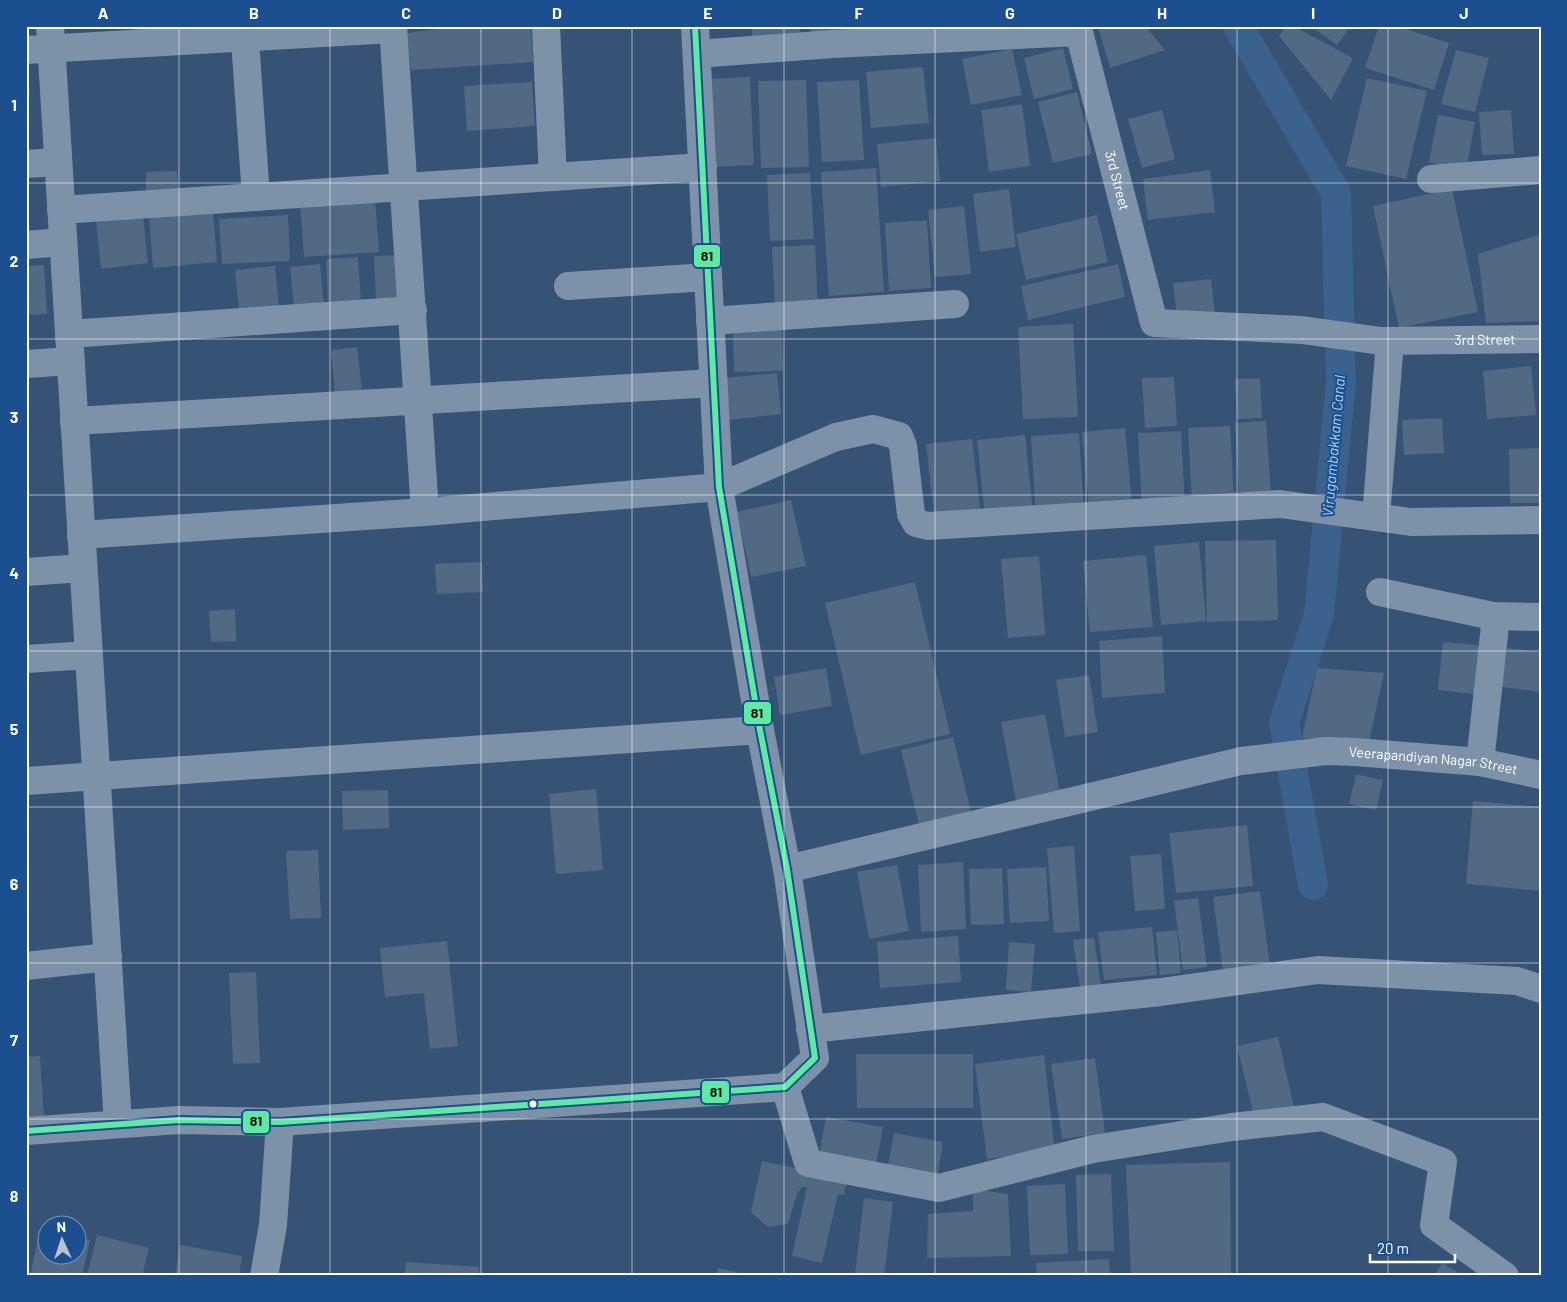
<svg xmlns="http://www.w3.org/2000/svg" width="1567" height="1302" font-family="Barlow,sans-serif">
<rect width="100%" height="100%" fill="#365274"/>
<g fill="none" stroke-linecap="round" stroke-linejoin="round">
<!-- canal -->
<polyline stroke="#3b618d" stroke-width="30" points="1238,26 1336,193 1341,381 1319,614 1284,723 1313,885"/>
</g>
<!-- building -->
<g fill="#526984">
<polygon points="131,26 202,26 132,40"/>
<polygon points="461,26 531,26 533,62 411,70 407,33"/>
<rect x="752" y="26" width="48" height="11"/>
<polygon points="811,26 853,26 854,39 811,40"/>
<polygon points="860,26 904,26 905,32 860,34"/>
<polygon points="1098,26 1145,26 1165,50 1110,68"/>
<polygon points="1286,26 1293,26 1353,58 1331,100 1279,36"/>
<polygon points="1311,26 1351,26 1337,45"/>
<polygon points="1379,26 1396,26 1449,43 1434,90 1365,68"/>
<polygon points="1063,48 1073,89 1034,99 1024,58"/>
<polygon points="1012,49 1022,95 971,105 962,59"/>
<polygon points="1456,50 1489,58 1475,112 1441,104"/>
<polygon points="26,64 30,94 26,94"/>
<polygon points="923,67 929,123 871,128 866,72"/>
<polygon points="750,77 754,165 712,167 708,79"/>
<polygon points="1367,78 1427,91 1406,179 1346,166"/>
<polygon points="806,80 809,167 761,168 758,81"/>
<polygon points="859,80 864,160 822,162 817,82"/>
<polygon points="532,82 535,126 467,131 464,86"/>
<polygon points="1077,92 1092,154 1053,163 1038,102"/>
<polygon points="1022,104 1030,166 989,172 981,110"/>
<polygon points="1162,110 1175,159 1142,168 1128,119"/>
<polygon points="1511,110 1514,154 1482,155 1479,112"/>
<polygon points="1438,115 1475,122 1466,170 1429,162"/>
<polygon points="936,138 940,181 881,187 877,144"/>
<polygon points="876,168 884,292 829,296 821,172"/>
<polygon points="1210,170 1215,212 1148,220 1143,179"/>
<polygon points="177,171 178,190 146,191 146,172"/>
<polygon points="810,173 814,239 770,241 767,175"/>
<polygon points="1009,189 1016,247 980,252 973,194"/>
<polygon points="1452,189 1478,312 1399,328 1373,206"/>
<polygon points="375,199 379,252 304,257 300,204"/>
<polygon points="964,206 971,274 935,277 928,210"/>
<polygon points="213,211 217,262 153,268 149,216"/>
<polygon points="143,215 148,263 101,269 96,220"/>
<polygon points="288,215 290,261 222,264 219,219"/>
<polygon points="1097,215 1108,262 1026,280 1016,234"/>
<polygon points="927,220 931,288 889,291 885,223"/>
<polygon points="1541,234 1541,321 1486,323 1478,254"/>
<polygon points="815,245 818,308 775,310 772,247"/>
<polygon points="403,255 404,299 376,300 374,256"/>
<polygon points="358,257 361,303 328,305 326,259"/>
<polygon points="320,264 324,305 294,308 290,267"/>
<polygon points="1118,264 1125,297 1028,320 1021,286"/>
<polygon points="44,265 47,314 26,315 26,266"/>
<polygon points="275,266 279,307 239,311 235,270"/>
<polygon points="1211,279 1215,314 1177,318 1173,283"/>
<polygon points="1073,324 1078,417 1023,419 1018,327"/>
<polygon points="782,330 783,371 734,372 733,331"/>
<polygon points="357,347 362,391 335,393 331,350"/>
<polygon points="1531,366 1536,415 1487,419 1483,371"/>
<polygon points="777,373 781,414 728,420 724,378"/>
<polygon points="1174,377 1177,426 1145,428 1142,378"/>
<polygon points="1260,378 1262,418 1237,419 1235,379"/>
<polygon points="1442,418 1444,453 1404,455 1402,420"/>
<polygon points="1266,421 1271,494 1239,496 1235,423"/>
<polygon points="1230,426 1234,500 1192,503 1188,428"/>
<polygon points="1125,428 1132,505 1089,509 1082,432"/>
<polygon points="1181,431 1185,507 1142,509 1138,433"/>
<polygon points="1079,433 1084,513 1036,517 1031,436"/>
<polygon points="1025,435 1033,512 985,517 977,440"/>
<polygon points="972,439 981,516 935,521 926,444"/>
<polygon points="1541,448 1541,503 1510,503 1509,449"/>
<polygon points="791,500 806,566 751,577 737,512"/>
<polygon points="1276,540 1278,620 1207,622 1205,541"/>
<polygon points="1199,542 1206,621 1161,625 1154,546"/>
<polygon points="1146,555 1153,627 1090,632 1083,561"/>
<polygon points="1039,556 1045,635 1008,638 1001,559"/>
<polygon points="482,562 483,592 437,594 435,564"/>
<polygon points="915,582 950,734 861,755 825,603"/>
<polygon points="235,609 236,641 211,642 209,611"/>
<polygon points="1162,636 1165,693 1102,698 1099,641"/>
<polygon points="1443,642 1487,646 1482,695 1438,690"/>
<polygon points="1507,648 1541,652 1541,692 1502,687"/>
<polygon points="826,668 832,706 780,715 774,677"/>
<polygon points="1317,668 1384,673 1369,742 1302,738"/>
<polygon points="1089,675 1098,732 1065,737 1056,680"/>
<polygon points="1045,714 1061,798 1017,806 1001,722"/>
<polygon points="953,737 973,820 921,833 901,750"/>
<polygon points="1356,774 1383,780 1376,810 1349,804"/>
<polygon points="596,789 603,870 556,874 549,794"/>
<polygon points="388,790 389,828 343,830 342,791"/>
<polygon points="1473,801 1541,807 1541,891 1466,884"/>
<polygon points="1247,825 1253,886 1176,893 1169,833"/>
<polygon points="1074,846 1080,931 1054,933 1047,848"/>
<polygon points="318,850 321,918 290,919 286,851"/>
<polygon points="1161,854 1165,909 1135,911 1130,856"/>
<polygon points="963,862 966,929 921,932 918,865"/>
<polygon points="897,865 909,931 869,939 857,872"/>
<polygon points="1046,867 1049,921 1010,923 1007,869"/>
<polygon points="1002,868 1004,924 971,925 969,869"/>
<polygon points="1260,891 1270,966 1223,972 1213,897"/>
<polygon points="1198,898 1207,967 1183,970 1174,901"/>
<polygon points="1152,927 1157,975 1104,980 1098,932"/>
<polygon points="1177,930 1181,973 1160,975 1156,932"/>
<polygon points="958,936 961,982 880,988 877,942"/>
<polygon points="1094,938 1101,985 1080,988 1073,940"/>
<polygon points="447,941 458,1046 430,1049 424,993 385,997 380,948"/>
<polygon points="1009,942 1035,944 1031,992 1006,990"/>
<polygon points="256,972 260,1063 233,1064 229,973"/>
<polygon points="1278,1037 1294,1107 1254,1116 1237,1046"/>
<polygon points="856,1054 973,1054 973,1108 857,1108"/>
<polygon points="1044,1055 1055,1151 987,1159 975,1064"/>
<polygon points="40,1056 44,1119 26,1120 26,1057"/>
<polygon points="1095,1058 1105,1133 1062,1139 1051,1064"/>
<polygon points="826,1117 883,1127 875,1171 818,1160"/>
<polygon points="894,1133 943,1142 936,1184 886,1176"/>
<polygon points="762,1161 847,1179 844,1195 838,1194 822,1263 792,1256 807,1187 802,1187 797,1194 788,1224 768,1227 751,1212"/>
<polygon points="1230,1162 1231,1276 1131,1276 1126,1165"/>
<polygon points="1111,1174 1114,1251 1078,1251 1076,1175"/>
<polygon points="1065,1184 1068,1254 1030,1255 1027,1186"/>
<polygon points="973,1189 1008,1194 1011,1256 927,1258 928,1214 973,1211"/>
<polygon points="864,1198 893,1202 884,1276 855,1274"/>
<polygon points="40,1230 48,1231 48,1254 78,1254 78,1238 90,1240 82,1276 30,1276"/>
<polygon points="97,1235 149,1248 142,1276 87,1276"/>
<polygon points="180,1245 242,1256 239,1276 175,1276"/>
<polygon points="1109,1259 1110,1276 1037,1276 1036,1263"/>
<polygon points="406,1262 479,1267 479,1276 405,1276"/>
<polygon points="1442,1263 1464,1276 1434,1276"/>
<polygon points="718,1268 737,1272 736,1276 716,1276"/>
</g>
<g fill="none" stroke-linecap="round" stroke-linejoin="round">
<!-- minor -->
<g stroke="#7d92a8" stroke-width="28">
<polyline points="50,26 118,1124"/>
<polyline points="244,26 256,197"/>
<polyline points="393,26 425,512"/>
<polyline points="546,26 553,177"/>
<polyline points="26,50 393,29"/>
<path id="s1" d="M697,54L833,44L1079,32L1154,323L1302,330L1381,341L1541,339"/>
<polyline points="26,164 58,162"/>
<polyline points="1431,179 1541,170"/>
<polyline points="61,210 703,167"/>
<polyline points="26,245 63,242"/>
<polyline points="568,286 708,277"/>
<polyline points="710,321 955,304"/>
<polyline points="69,334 413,310"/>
<polyline points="26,364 71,361"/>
<polyline points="74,421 713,383"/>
<polyline points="1376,517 1390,341"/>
<polyline points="81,535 425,512 719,487 836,437 873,429 899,436 903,446 911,514 916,523 928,526 1280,504 1411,522 1541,520"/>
<polyline points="26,572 83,568"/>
<polyline points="1380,592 1493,616 1541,617"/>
<polyline points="26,659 89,655"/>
<polyline points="1480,762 1495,626 1493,616"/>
<polyline points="26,781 760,730"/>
<path id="s2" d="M787,869L1241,761L1326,751L1355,752L1480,762L1541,775"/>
<polyline points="26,966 108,957"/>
<polyline points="810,1029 1161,992 1318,970 1517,981 1541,989"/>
<polyline points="785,1087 808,1163 939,1188 1093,1149 1232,1127 1323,1117 1443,1162 1434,1225 1505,1276"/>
<polyline points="26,1131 179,1120 280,1122 785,1087 815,1058 787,869 760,730 719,487 695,26"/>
<polyline points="264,1276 273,1225 280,1122"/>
</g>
<defs>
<polyline id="bus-1" points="26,1131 179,1120 280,1122 785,1087 815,1058 787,869 760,730 719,487 695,26"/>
</defs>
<!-- bus-1 casing -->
<use href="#bus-1" stroke="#1b4f8f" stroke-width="10"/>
<!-- bus-1 -->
<use href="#bus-1" stroke="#60e9a3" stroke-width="6"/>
</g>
<!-- grid -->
<path fill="none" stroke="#fff" stroke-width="1" stroke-opacity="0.55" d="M179,26V1276M330,26V1276M481,26V1276M632,26V1276M784,26V1276M935,26V1276M1086,26V1276M1237,26V1276M1388,26V1276M26,183H1541M26,339H1541M26,495H1541M26,651H1541M26,807H1541M26,963H1541M26,1119H1541"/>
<!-- markers -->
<circle fill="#fff" stroke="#1b4f8f" stroke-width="2" cx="533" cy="1104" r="4.5"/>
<g text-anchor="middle" stroke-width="4" stroke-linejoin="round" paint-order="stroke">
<!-- street labels -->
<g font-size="14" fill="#fff" stroke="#1b4f8f">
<text dy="5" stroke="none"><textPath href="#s1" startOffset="536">3rd Street</textPath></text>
<text dy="5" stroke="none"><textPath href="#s1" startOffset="1015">3rd Street</textPath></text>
<text dy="5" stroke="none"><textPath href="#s2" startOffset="660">Veerapandiyan Nagar Street</textPath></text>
</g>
<!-- water labels -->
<g font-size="15" font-style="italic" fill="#b5d3f5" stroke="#1b4f8f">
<text transform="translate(1334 446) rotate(-85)" y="5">Virugambakkam Canal</text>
</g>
</g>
<g stroke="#1b4f8f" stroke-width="2">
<rect x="693" y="244" width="28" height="24" rx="5" fill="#60e9a3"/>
<rect x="743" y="701" width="29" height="24" rx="5" fill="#60e9a3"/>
<rect x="701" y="1080" width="29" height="24" rx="5" fill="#60e9a3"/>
<rect x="242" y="1110" width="28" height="24" rx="5" fill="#60e9a3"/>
</g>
<g font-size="14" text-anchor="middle" font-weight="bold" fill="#111">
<text x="707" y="261">81</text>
<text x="757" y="718">81</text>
<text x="716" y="1097">81</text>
<text x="256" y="1126">81</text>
</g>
<!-- border -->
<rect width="1567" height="1302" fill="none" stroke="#1b4f8f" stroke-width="55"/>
<!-- north arrow -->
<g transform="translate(62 1240) rotate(357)"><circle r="24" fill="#1b4f8f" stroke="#7695bc"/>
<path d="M0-4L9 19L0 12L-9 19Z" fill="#b9c2ce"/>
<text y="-8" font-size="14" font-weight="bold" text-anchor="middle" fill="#ffffff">N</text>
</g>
<!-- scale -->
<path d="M1370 1254v8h85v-8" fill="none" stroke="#ffffff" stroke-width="2.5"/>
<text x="1377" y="1254" font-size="15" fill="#ffffff" stroke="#1b4f8f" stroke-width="4" paint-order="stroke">20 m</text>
<rect x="28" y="28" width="1512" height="1246" fill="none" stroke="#fff" stroke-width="2"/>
<g font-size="16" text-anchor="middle" font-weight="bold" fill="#fff">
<text x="103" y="19">A</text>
<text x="254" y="19">B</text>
<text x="406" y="19">C</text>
<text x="557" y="19">D</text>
<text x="708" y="19">E</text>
<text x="859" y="19">F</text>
<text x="1010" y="19">G</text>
<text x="1162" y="19">H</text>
<text x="1313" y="19">I</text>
<text x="1464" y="19">J</text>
<text x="14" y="111">1</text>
<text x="14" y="267">2</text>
<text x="14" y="423">3</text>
<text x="14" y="579">4</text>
<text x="14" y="735">5</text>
<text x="14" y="890">6</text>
<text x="14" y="1046">7</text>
<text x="14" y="1202">8</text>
</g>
</svg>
